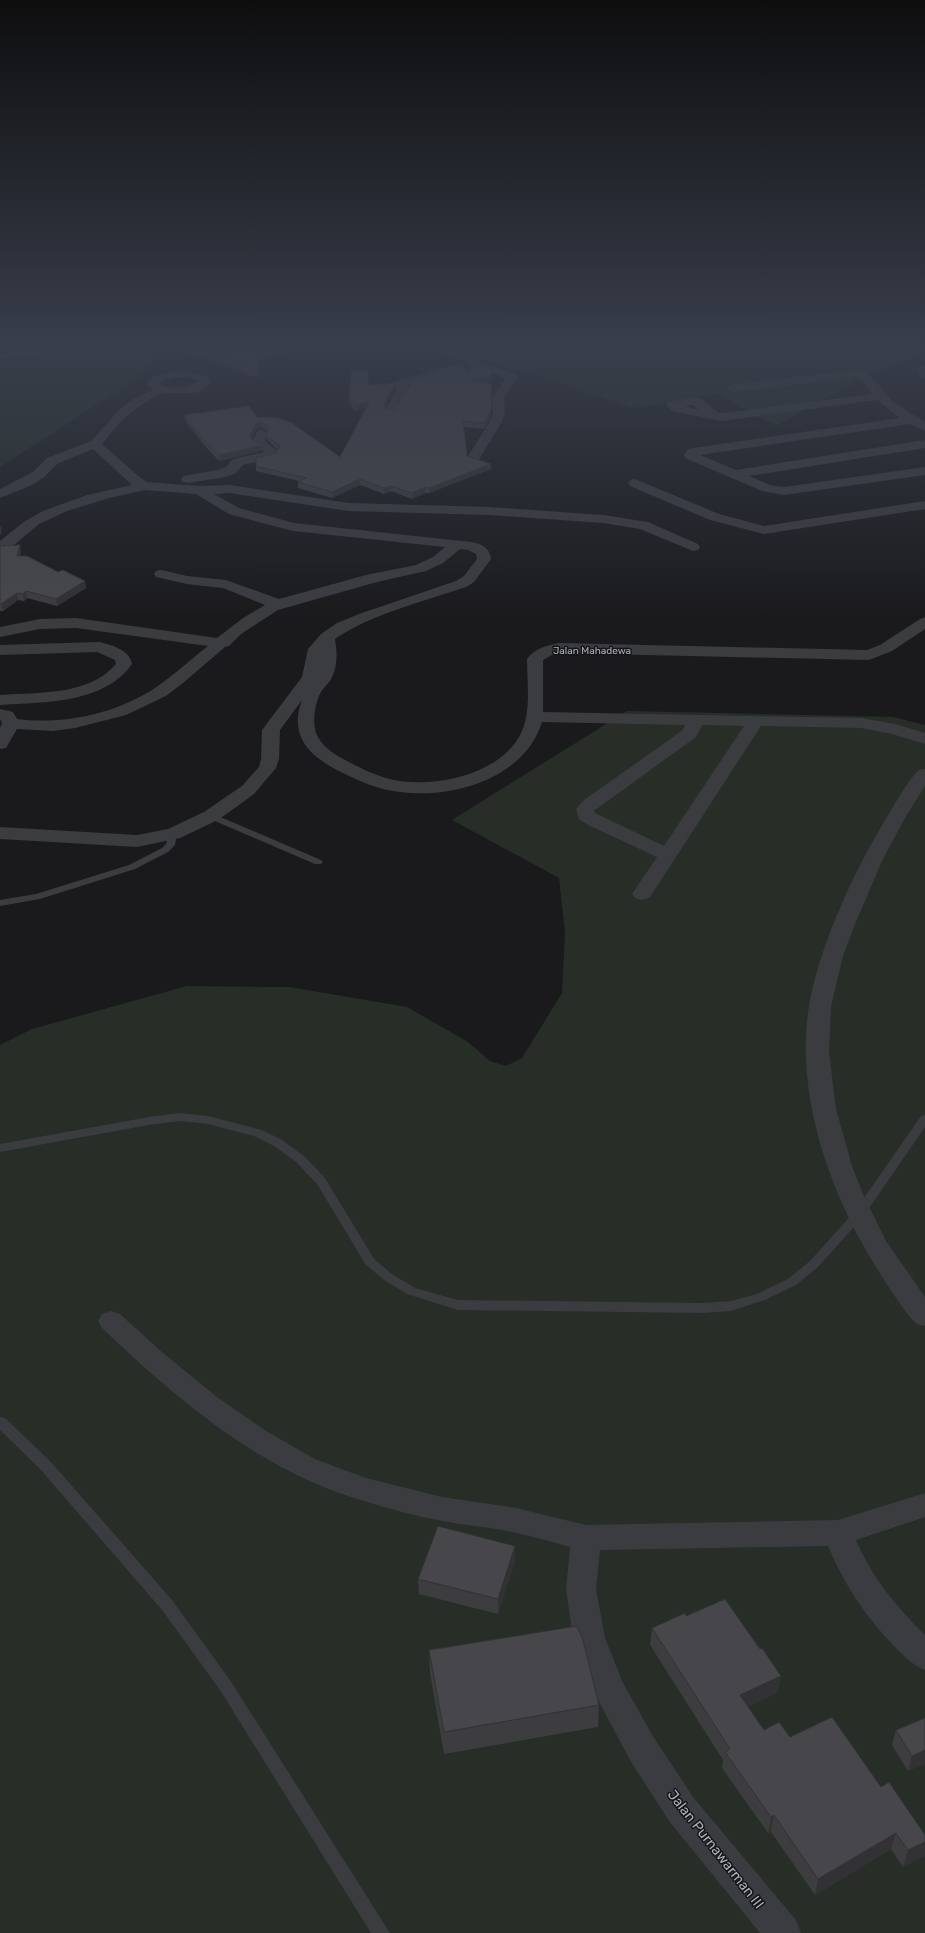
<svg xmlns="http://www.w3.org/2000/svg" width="925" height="1933" font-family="Rubik,sans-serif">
<rect width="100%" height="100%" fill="#1a1a1c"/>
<!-- green -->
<g fill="#262e27">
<polygon points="139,346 161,346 141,376 0,467 0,363"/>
<polygon points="457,346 924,346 925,351 853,383 776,426 719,394 633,408 550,379 494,365 483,357 460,350"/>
<polygon points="627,711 893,717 925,725 925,1933 0,1933 0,1045 32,1029 187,986 289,987 407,1007 468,1042 490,1061 506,1066 522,1058 562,993 565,932 559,878 452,820"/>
</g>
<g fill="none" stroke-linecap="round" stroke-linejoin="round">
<!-- service -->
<g fill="#3b3c40" fill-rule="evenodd">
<polygon points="211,813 321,860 323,862 321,864 315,864 208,818 207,816"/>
<polygon points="173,831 177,834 175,845 168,852 135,869 40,899 0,906 0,900 36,894 129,865 162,848 166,844 169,834"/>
<polygon points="180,1113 208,1116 262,1130 282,1140 304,1156 325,1178 374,1259 392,1274 415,1288 458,1300 703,1303 731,1301 757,1294 788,1279 810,1261 855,1211 921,1116 925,1115 925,1127 863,1217 818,1267 796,1285 765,1300 731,1311 703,1313 458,1310 407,1294 384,1280 366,1265 317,1184 296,1162 274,1146 254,1136 208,1124 180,1121 149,1125 0,1152 0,1144 149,1117"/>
<polygon points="0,1417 5,1418 51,1462 172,1600 230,1680 390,1933 371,1933 220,1690 162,1610 41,1470 0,1430"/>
</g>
<!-- minor -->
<g fill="#3b3c40" fill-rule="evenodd">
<polygon points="83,346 119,346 117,348 0,359 0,353"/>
<polygon points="437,346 449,346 454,351 472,356 485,364 517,375 519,377 504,397 505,413 502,421 478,461 468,461 467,458 490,421 493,413 492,397 506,378 477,368 464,360 446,355"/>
<polygon points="925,365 925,379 921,378 917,369"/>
<polygon points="441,368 445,369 447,371 445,373 427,380 407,385 409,389 395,413 387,413 385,410 397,389 394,383 396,381 420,375"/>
<path d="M858,370L869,374L893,402L925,422V431L910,424L700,455L736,470L925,440V448L749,476L770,485L784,487L925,467V475L784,495L762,491L685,458L684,455L688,449L693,448L900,418L877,400L722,421L671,411L666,405L668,402L696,397L700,398L719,413H722L872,394L864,382L857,377L733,392L727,388L733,384ZM693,405L699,410L684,406L692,405Z"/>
<path d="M176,371H190L207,376L211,382C200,398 179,392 164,393C158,394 150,400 145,403C127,412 115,429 102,444L142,479L147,482L200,486L230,485L349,503L490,507L603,515L648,522L698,544L700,547L698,550L693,551L640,529L603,523L490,515L349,511L230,493L214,494L239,508L294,523L471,542C482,544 490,548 491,559L474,582L466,587C425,601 371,614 335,639C337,651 338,666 332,677C330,682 326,685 323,689C315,700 312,720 316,733C321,747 337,756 349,762C364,770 379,777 394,780C435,788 497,775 519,737C532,715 527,683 527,659C535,648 546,646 559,643L867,650L880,645L920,619L925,617V629L892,651L869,660L559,653L552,655L543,660V712L861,718L895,724L925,733V744L892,734L861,728L761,726L652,894L649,898L642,900L635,898L632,894L657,857L588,825L579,819L576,809L584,800L683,730L685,725L542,722C525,778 453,799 400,792C380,790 361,782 343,773C311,758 288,737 302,700L280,730L279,759L276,768L254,794L218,820L180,838L137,847L0,839V827L137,835L168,829L204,812L242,786L259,767L261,759L262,730L302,677L308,649L321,634L337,623L359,614L456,581L464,576L477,559L476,554L468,550L460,549L443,563L426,571L377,582L278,610L241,634L229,646L225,647L183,683L166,696L126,715L75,728L53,731L17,729L6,748L0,749V728L2,723L0,719V709L13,712L17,719C64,725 115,714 155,688C174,675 190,660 208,646L76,628L40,629L0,637V627L40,619L76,618L217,638L243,618L265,605L223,588L187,584L156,577L154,574L156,571L161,570L187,576L226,580L279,599L366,575L416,565L433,557L445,547L293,531L229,514L196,494L145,490L109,498L67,511L39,524L14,545L0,551V541L25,521L43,511L87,495L132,485L93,449L57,464L43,478L32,485L0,498V489L33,472L47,458L91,441L120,409L135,398L153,390L146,384L154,376ZM176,377H189L199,381C188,388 170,390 159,384L162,381ZM702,725L744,726L664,846L595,813L594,810L598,808L696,737Z"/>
<polygon points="262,429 268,433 265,441 279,452 276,457 243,465 236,473 226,477 188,483 183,482 181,479 183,476 188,475 218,470 226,467 233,459 264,452 252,442 258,430"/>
<polygon points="635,479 719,514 764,526 925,501 925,509 764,534 710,520 630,486 628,483 630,480"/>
<path d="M99,642C112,645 130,650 132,664C104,704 44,702 0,705V695C38,692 89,696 116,664L115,660L97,652L0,655V645Z"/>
<path d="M925,769V786L906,816L882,861L855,924L843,956L831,1007L829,1052L836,1109L852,1166L863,1194L886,1241L925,1297V1326C922,1325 918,1325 916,1323C907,1317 877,1269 870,1257C827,1186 795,1089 809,1006C819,948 851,878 881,827C887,817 911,775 919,770C921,769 923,769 925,769Z"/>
<path d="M111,1311L120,1314L162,1352L217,1397L266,1431L315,1459L366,1478L442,1497L516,1508L586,1525L838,1520L925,1493V1517L856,1540C872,1578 896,1606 925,1635V1670C912,1665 904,1656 894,1646C865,1616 844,1584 828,1546L600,1550L596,1589L605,1638L623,1683L654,1738L693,1797L796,1920L801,1933H760L669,1821L630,1760L598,1700L573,1638L566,1589L570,1547C553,1542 535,1537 517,1533C493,1527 467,1526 443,1521C416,1516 389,1509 364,1501C260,1471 178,1400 102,1328L98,1321L102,1314Z"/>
</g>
</g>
<!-- wall -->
<g fill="#3d3d40">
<polygon points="169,346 345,346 258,358 259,378"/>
<polygon points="470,372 492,375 491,381 485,383 492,394 491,397 491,413 489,420 484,429 463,427 467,456 491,464 491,469 429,493 425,493 412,499 391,491 384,494 360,485 332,498 298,488 298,482 299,481 256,471 256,466 276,453 278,450 267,440 266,435 268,431 262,428 257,429 252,439 260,446 261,451 219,461 203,444 185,420 184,415 257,417 340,457 366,407 355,411 349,402 349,397 369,385 395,383 395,388 385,407 387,409 395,409 409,386 409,381"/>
<polygon points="0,546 21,552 20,556 58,572 85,581 86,588 57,606 27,598 24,601 18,600 3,611 0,611"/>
<polygon points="515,1561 498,1614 419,1594 418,1579"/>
<polygon points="686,1616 778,1692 748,1707 764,1730 790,1737 881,1787 925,1835 925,1853 924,1856 903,1867 891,1849 815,1895 771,1832 768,1833 722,1768 723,1760 650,1645 652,1628"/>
<polygon points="429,1650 599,1705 598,1727 444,1754 430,1673"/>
<polygon points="925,1718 925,1764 908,1771 892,1745 896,1730"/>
</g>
<!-- shaded-wall -->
<g fill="#323234">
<polygon points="278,346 345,346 258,358 257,349"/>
<polygon points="492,370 491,381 472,385 472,380"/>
<polygon points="395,383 395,388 384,409 384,404"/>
<polygon points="492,389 492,394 490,397 491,392"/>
<polygon points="370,401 370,406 355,411 355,405"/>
<polygon points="492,407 491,413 489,420 484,429 484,423"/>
<polygon points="261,422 262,428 257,429 251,442 250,437 256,424"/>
<polygon points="260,446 261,451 219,461 219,455"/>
<polygon points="491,464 491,469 429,493 429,488"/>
<polygon points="360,479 360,485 332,498 332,492"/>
<polygon points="391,486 391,491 384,494 384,488"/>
<polygon points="425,487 425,493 412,499 412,493"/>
<polygon points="1,526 2,533 0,534 0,527"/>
<polygon points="20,545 21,552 18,562 17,556"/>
<polygon points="85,581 86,588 57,606 56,599"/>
<polygon points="26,591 27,598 24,601 23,594"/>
<polygon points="17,593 18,600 3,611 1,604"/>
<polygon points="515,1546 515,1561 498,1614 498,1599"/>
<polygon points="781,1676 778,1692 738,1712 740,1695"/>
<polygon points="925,1750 925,1764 908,1771 912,1756"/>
<polygon points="774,1815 771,1832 768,1833 771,1817"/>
<polygon points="896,1833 891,1849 815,1895 818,1879"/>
<polygon points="925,1842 925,1853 924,1856 903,1867 908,1850"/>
</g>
<!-- building -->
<g fill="#47474b" stroke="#323234">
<polygon points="194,346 278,346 257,349 258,369"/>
<polygon points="472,362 492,370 491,376 472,380 491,384 492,389 491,392 492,407 489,415 484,423 463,421 467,456 491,464 429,488 425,487 412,493 391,486 384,488 360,479 332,492 298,482 307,478 256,466 256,458 276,453 280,446 266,435 269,427 261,422 256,424 250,437 260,446 219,455 203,439 184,415 249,406 257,417 278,418 292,423 340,457 370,401 355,405 349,397 351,371 368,371 369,385 395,383 384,404 387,409 395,409 410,385 409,381 459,363 470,372"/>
<polygon points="20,545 17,556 27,556 58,572 63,570 85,581 56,599 26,591 23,594 17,593 1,604 0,604 0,546"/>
<polygon points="438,1526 515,1546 498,1599 418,1579"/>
<polygon points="725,1599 760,1649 762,1648 781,1676 740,1695 764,1730 779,1722 790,1737 832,1717 881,1787 889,1782 925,1835 925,1842 908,1850 896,1833 818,1879 774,1815 771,1817 725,1752 730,1749 652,1628 685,1613 686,1616"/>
<polygon points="577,1626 583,1640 599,1705 444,1732 429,1650"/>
<polygon points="925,1718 925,1750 912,1756 896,1730"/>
</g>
<!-- sky -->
<linearGradient id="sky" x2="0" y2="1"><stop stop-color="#0e0e0f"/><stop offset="0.56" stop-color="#383e4b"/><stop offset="1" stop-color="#383e4b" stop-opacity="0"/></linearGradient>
<rect width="925" height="617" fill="url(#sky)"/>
<g text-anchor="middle" stroke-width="3" stroke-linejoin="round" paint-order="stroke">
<!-- far-street labels -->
<g font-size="10" fill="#adb1ba" stroke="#151517">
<text x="592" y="654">Jalan Mahadewa</text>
</g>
<!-- near-street labels -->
<g font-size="14" fill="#adb1ba" stroke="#151517">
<text transform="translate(716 1849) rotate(52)" y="5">Jalan Purnawarman III</text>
</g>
</g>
</svg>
